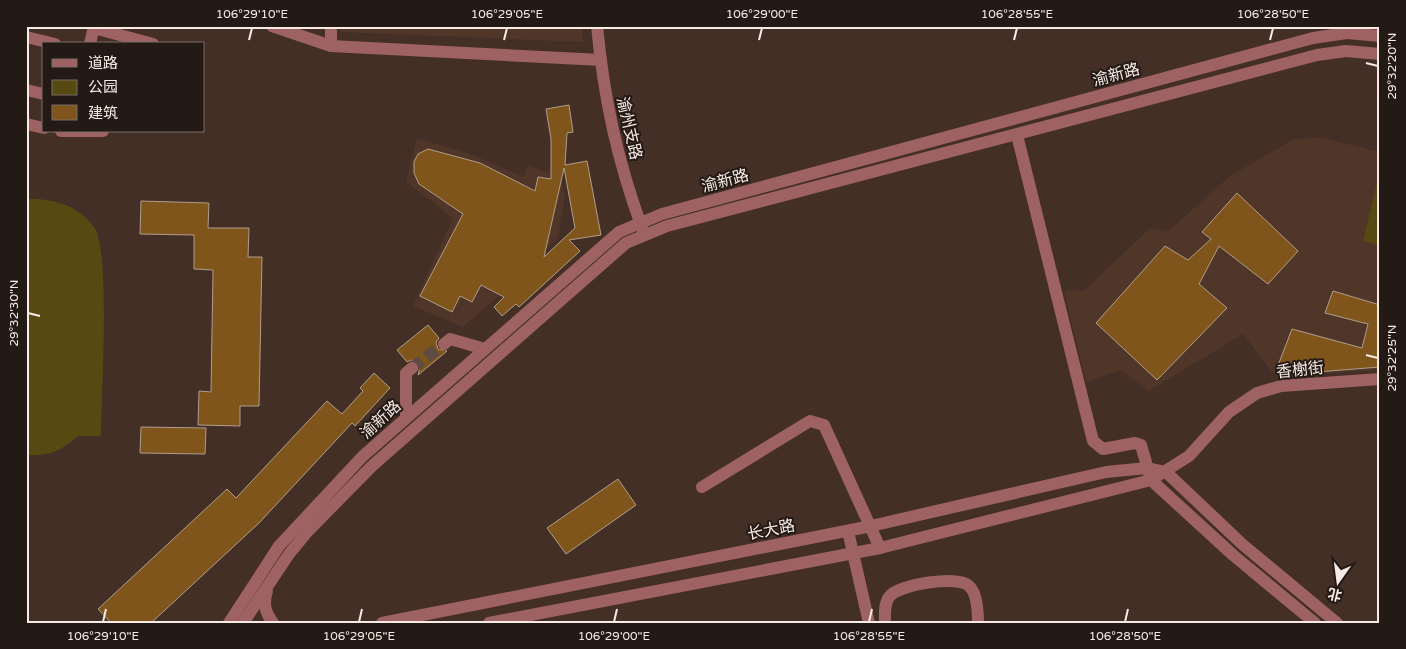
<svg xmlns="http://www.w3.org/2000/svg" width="1406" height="649" font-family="'Varela Round','Noto Sans SC',sans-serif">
<rect width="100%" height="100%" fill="#432f26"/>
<!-- built -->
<g fill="#503529">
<polygon points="340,26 582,26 583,42 340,32"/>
<polygon points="1318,137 1380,152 1380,370 1276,377 1243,334 1149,391 1121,370 1086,382 1064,291 1085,290 1150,228 1167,232 1230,176 1292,140"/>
<polygon points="417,138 473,155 524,177 528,165 561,177 565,196 558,237 500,295 463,327 413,306 453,218 406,182"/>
</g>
<!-- green -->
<g fill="#574912">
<polygon points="1378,179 1380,180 1380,245 1363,241"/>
<path d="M26,199C51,198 79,205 94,227C111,250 101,400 101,436H78C59,452 51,456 26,455Z"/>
</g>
<!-- building -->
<g fill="#7f551b" stroke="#b09e8b" fill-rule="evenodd">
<path d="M569,105L573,132L567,133L565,165L587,161L601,235L569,240L580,251L519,307L516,304L502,316L494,307L504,297L481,285L472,302L460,296L452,312L420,296L463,214L419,184L414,173V162L418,154L428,149L480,163L535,191L538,177L551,179V139L546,109ZM564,168L575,228L544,257Z"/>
<polygon points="1237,193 1298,251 1268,284 1219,246 1199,284 1227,308 1157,380 1096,323 1165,246 1188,260 1211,239 1202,232"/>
<polygon points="141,201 209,203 208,228 249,228 248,257 262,257 259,406 240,406 240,426 198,425 199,391 211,392 213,270 194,269 194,235 140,234"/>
<polygon points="1333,291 1380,305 1380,367 1316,372 1277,368 1292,329 1362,348 1368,324 1325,313"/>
<polygon points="428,325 439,338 436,342 438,349 447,351 418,375 420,367 418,362 411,360 407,362 397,350"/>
<polygon points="374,373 390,388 355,426 352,423 259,523 151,623 111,623 98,609 227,489 236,498 327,401 342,414 363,391 360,388"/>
<polygon points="141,427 206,428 205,454 140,453"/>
<polygon points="618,479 636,505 566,554 547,528"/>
</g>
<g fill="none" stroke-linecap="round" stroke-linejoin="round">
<!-- minor-tunnel -->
<polyline stroke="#5e4b43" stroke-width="12" stroke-dasharray="12 6" stroke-linecap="butt" points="412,368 444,344"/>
<!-- minor -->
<g stroke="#9e6262" stroke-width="12">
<polyline points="272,26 331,46 601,60"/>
<polyline points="331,26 331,46"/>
<path d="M597,26C604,99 617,159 642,228"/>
<polyline points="94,28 153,44"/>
<polyline points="26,37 55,44"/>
<polyline points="90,44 94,26"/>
<polyline points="26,90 44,94"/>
<polyline points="26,124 44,128"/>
<polyline points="61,131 103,131"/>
<polyline points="1017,135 1093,441 1103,449 1135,443 1141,445 1151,480 1233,555 1315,623"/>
<polyline points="444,344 450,339 485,349"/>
<polyline points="406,418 406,373 412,368"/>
<polyline points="702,487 810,421 824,425 880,548"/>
<polyline points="848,531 869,623"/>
<path d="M267,591C263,604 265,612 273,623"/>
<polyline points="229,623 279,546 363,456 619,232 662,214 1313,38 1347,33 1380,36"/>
<polyline points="243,623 289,554 308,531 372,466 626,243 667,226 1317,55 1346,51 1380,54"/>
<polyline points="382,623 871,526 1106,472 1147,468 1166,472 1242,544 1337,623"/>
<polyline points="489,623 880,548 1151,480 1189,456 1229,412 1257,393 1281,386 1380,379"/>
<path d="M885,623C885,614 884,604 889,597C898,584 959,575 969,586C977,593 978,613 978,623"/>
</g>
</g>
<!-- ticks -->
<path fill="none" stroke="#f8ebe5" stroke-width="2" d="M249,40L252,28M504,40L507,28M759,40L762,28M1014,40L1017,28M1270,40L1273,28M1366,63L1378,66M28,313L40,316M1366,355L1378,358M103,622L106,609M359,622L362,609M614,622L617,609M869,622L872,609M1125,622L1128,609"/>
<g text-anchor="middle" stroke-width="4" stroke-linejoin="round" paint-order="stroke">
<!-- street labels -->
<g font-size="16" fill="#f8ebe5" stroke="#231915">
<text transform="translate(1116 74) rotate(-15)" y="6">渝新路</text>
<text transform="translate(630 128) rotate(77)" y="6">渝州支路</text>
<text transform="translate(725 180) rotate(-15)" y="6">渝新路</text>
<text transform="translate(1300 369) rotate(-6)" y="6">香榭街</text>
<text transform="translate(380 419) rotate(-42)" y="6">渝新路</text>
<text transform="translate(771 529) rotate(-11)" y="6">长大路</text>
</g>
</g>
<!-- border -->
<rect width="1406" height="649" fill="none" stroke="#231915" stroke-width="55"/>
<!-- legend -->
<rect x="42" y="42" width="162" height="90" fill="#231915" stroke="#786d68"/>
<rect x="52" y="59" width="25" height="8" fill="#9e6262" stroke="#786d68"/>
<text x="88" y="68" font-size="15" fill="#f8ebe5">道路</text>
<rect x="52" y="80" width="25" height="15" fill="#574912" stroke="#786d68"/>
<text x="88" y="92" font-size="15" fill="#f8ebe5">公园</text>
<rect x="52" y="105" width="25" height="15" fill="#7f551b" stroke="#786d68"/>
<text x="88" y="118" font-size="15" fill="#f8ebe5">建筑</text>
<!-- north arrow -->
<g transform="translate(1338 582) rotate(194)" stroke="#231915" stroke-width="4" paint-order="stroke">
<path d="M0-4L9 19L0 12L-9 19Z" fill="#f8ebe5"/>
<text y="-8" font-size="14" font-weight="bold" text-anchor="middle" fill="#f8ebe5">北</text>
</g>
<rect x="28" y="28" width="1350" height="594" fill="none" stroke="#f8ebe5" stroke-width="2"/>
<g font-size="12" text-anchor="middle" fill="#f8ebe5">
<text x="252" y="18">106°29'10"E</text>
<text x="507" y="18">106°29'05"E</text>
<text x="762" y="18">106°29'00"E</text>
<text x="1017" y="18">106°28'55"E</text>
<text x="1273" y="18">106°28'50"E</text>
<text transform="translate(1392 66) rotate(-90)" y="4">29°32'20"N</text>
<text transform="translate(14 313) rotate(-90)" y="4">29°32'30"N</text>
<text transform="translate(1392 358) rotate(-90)" y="4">29°32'25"N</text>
<text x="103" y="640">106°29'10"E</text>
<text x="359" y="640">106°29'05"E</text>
<text x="614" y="640">106°29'00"E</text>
<text x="869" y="640">106°28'55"E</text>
<text x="1125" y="640">106°28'50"E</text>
</g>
</svg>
